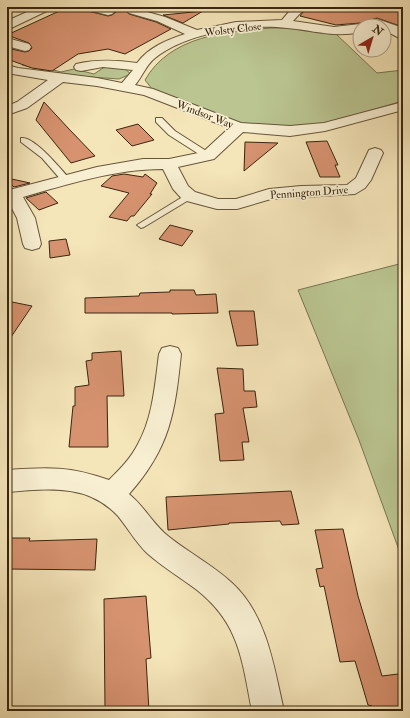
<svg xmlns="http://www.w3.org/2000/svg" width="410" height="718" font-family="'IM FELL Double Pica',serif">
<rect width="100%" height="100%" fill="#f5e6ba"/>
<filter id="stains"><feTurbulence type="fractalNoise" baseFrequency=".005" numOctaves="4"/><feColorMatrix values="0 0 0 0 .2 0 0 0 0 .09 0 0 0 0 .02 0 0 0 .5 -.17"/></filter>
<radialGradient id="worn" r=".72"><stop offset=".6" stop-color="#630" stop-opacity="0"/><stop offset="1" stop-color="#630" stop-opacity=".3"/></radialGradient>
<!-- green -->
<g fill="#bac591" stroke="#797550">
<path d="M272,28H291L336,34L377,73L403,70V101L330,122L301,126L270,127L233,122L152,89L145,80C170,36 226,31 272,28Z"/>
<polygon points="24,62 61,72 74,69 94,74 106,66 125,69 131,74 119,79 62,75 22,65"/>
<polygon points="403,263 403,561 359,440 298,290"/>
</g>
<!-- building -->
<g fill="#d79370" stroke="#382510">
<polygon points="68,7 80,7 84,10 108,16 112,15 116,12 113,9 107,7 131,7 126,11 129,14 156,22 171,29 125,54 108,49 78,54 52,71 32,68 7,59 7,48 25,52 29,51 32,48 29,43 7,35"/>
<polygon points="307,7 403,7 403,28 400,26 377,18 373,19 370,22 371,26 366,26 360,23 336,25 300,16"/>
<polygon points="203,11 183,23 163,15"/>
<polygon points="44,102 69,129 95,156 71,163 36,120"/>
<polygon points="138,124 154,140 132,146 116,130"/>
<polygon points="327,141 338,165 335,165 340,177 320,177 306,142"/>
<polygon points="245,142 278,143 244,171"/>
<polygon points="124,174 143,177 145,174 157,183 150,194 152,194 134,216 131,216 127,221 109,217 129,193 101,186 112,176"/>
<polygon points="7,178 30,183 14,187 7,181"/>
<polygon points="46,192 58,203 39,210 26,198"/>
<polygon points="170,225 193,231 182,246 159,239"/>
<polygon points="66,239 70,255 50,258 49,241"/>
<polygon points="170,290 194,290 196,295 216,294 218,313 172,314 172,313 85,313 85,298 139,296 140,293 170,292"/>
<polygon points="7,301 32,306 7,343"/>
<polygon points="229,311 254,311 258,345 237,346"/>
<polygon points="121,351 124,396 107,396 108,447 69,447 73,406 75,406 75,387 89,385 86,361 92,360 92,353"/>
<polygon points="217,368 243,369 244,391 255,391 257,407 243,408 249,442 242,442 244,460 220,461 215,414 224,413"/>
<polygon points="291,491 299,524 282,525 280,521 229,523 229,524 168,530 166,497"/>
<polygon points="343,529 358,596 382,676 398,674 403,686 403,711 373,711 372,706 368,705 355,661 340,662 324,586 320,587 316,569 323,568 315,530"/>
<polygon points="7,538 30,538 29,541 97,539 95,570 7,569"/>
<polygon points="146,596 151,658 146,659 149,711 105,711 104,599"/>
</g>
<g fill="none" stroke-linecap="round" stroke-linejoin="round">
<defs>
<g id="lane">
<polygon points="156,118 162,118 175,131 211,154 211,158 205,158 169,135 156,122"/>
<path d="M21,138C34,136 60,168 68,177L69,179L68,181H62L42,158L21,142Z"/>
<polygon points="189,193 192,194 193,196 192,198 144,227 141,228 137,225"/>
</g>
<g id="street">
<polygon points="38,7 53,7 51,9 7,30 7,21"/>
<polygon points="82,7 102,7 112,10 114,12 112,14 108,15 84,9"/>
<path d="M293,7H306L293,21L334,27L360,24L365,26H360V32C335,38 312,30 287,28C248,23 186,33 155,58C146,65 142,77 135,85L153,89L241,123L290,126L324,123L403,102V110L325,131L290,136L243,132L214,159L178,167L188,186L195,192L218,199H236L269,189L301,186L347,185L356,178L369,150L375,148L381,150L383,153L371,180L365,188L355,194L271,199L237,209H217L183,200L173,189L163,169C115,169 69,184 23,197L35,218L41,244L39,248L32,250L25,248L23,244L17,218L7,199V189H13L97,167L143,159H169L203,152L229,128L144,95L97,86L63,82L27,108L7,115V106L17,102L48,80L7,73V65L18,68L97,78L122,83L133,70L103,67L81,71L76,70L74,67L76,64C97,59 116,60 137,63C149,47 167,40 185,34L157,21L129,13L127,11L129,9L133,8L165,17L197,30L236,22L282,20Z"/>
<polygon points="377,19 400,27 403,30 403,40 384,30 384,26 373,26 371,23 373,20"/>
<polygon points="7,38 29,44 31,47 29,50 25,51 7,46"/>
<path d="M170,346L178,348L181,354C175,413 170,448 129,494C144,506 153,524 168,536C189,553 213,565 232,583C267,615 274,667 284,711H252C242,661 240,624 197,590C181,578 163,567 148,554C136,543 128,528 118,516C87,483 48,489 7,492V470C47,467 71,466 109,480C120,469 131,458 138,444C153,417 155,384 159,354L162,348Z"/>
</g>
</defs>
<!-- lane casing -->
<use href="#lane" stroke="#67553a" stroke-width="2"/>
<!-- street casing -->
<use href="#street" stroke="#67553a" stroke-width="2"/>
<!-- lane -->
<use href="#lane" fill="#f8efd2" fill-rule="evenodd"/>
<!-- street -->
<use href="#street" fill="#f8efd2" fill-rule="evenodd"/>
</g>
<g text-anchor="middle" stroke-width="3.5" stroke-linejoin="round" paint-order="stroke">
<!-- far-street labels -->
<g font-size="11" fill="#382510" stroke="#f8efd2">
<text transform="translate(233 29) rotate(-7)" y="4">Wolsty Close</text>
<text transform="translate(205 114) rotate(21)" y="4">Windsor Way</text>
<text transform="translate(309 192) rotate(-4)" y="4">Pennington Drive</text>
</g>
</g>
<!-- margin -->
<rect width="410" height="718" fill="none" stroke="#f5e6ba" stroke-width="24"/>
<rect x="8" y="8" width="394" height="702" fill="none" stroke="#382510" stroke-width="2"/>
<rect x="12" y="12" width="386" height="694" fill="none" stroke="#382510"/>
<!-- north arrow -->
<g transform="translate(372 38) rotate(38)"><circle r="19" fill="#f8efd2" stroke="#ab9e84"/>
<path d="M0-3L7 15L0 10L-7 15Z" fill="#8f2418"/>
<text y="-6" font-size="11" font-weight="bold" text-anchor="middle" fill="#382510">N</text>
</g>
<rect width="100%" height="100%" filter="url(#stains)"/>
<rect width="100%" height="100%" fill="url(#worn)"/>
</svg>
